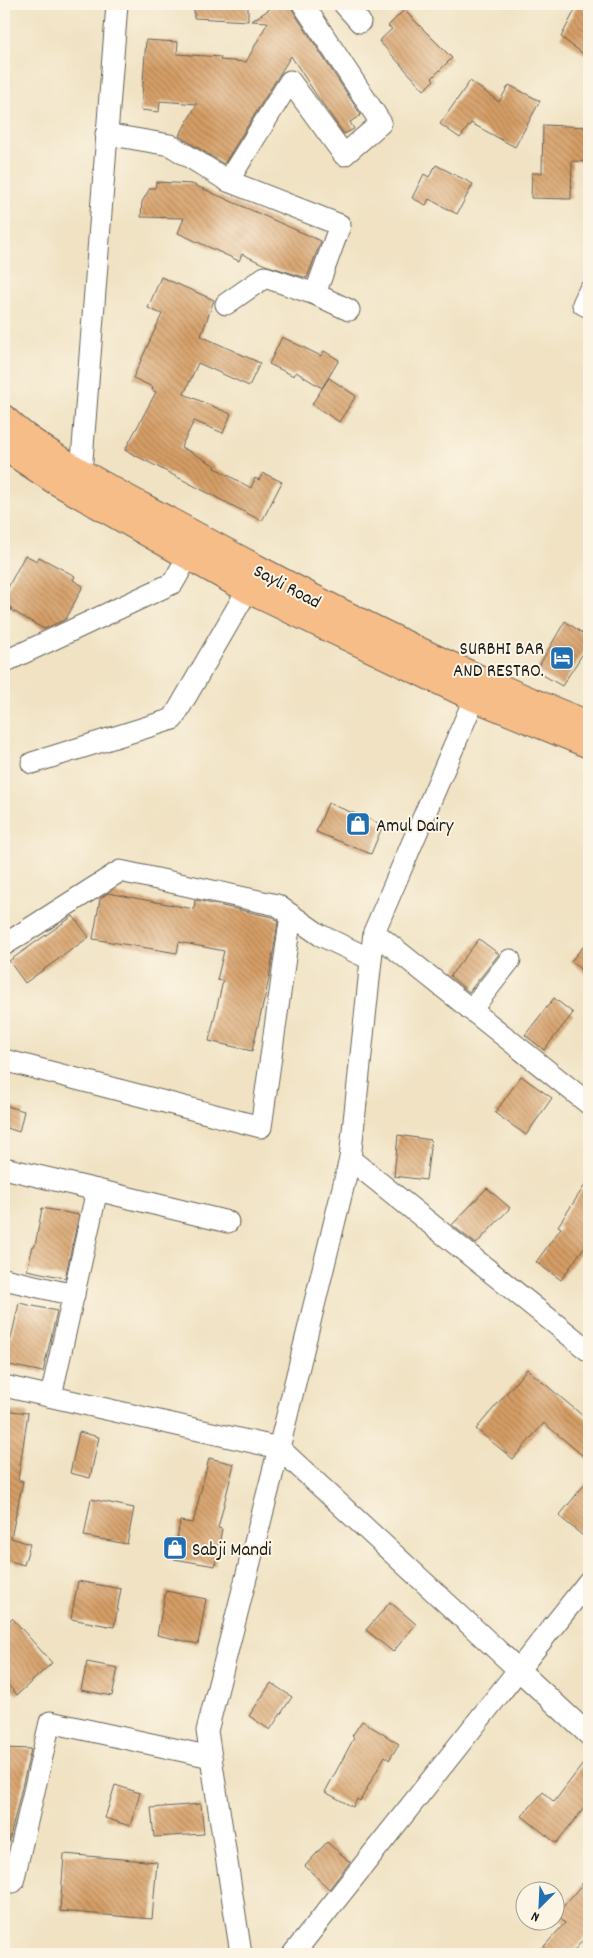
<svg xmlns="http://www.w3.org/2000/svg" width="593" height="1958" font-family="Dekko,sans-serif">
<defs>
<pattern id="building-back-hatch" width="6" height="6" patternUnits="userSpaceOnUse" patternTransform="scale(1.25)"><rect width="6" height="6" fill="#d69e66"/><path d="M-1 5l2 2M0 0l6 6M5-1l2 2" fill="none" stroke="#ad8053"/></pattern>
</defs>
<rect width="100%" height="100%" fill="#fcf5e5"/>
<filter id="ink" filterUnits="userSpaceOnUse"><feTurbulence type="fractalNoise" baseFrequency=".02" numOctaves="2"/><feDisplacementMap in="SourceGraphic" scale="10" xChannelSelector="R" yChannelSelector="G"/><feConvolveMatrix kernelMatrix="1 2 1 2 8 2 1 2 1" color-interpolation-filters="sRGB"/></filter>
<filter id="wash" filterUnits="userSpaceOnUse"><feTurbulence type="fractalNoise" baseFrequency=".0096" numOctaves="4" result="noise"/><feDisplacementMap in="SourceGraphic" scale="20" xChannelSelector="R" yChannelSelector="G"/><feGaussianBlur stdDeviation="1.12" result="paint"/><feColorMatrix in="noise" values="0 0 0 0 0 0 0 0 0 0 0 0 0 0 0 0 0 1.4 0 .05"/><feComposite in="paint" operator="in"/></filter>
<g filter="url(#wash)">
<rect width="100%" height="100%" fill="#f0e2c3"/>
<g id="blocks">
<!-- building -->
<g fill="url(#building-back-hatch)">
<polygon points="194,4 248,4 248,21 194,18"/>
<polygon points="277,4 291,4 293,11 361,115 350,122 354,129 344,134 317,96 291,56 224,164 179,136 197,104 160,101 159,112 141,110 146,40 178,42 177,54 221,57 220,60 246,62 268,22 252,21"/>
<polygon points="578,4 589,4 589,58 561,37"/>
<polygon points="404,10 452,58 432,78 434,80 424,90 379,41 392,29 388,26"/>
<polygon points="470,81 499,102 509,85 540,101 515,147 471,123 460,138 440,124"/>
<polygon points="543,125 589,127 589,162 572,161 571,199 531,198 532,173 542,173"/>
<polygon points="436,165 473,184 457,214 429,199 426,205 412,198 424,174 429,177"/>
<polygon points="156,182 192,184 321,241 307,278 265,265 242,254 239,261 178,233 184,218 141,217 142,202 150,188 155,188"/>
<polygon points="161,277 214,300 201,336 260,363 249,386 198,363 184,394 231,414 223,433 194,421 181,447 216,466 215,468 251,488 255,478 259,480 263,473 282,482 262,521 125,450 156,392 152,390 153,387 133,378 162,314 148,308"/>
<polygon points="282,337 321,356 324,351 339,360 322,388 296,372 294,376 269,364"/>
<polygon points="329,378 356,396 339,422 312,404"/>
<polygon points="25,555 37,561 39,557 75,576 73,580 83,586 66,619 44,629 11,610 12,608 4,603 4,595"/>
<polygon points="565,621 589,638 589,644 562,686 536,671"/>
<polygon points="328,803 383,825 371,854 316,832"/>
<polygon points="108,893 194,909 195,900 272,917 278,921 269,979 252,1051 209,1041 223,981 217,980 224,951 179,942 177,953 93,939 100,899"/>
<polygon points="73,916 89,937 25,983 9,961"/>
<polygon points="479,939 499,954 469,992 450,976"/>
<polygon points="589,940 589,977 571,961"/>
<polygon points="554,998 573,1013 544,1050 525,1035"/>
<polygon points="521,1076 552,1098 526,1135 495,1113"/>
<polygon points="4,1105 24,1111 19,1132 4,1127"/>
<polygon points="398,1135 431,1140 426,1180 394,1176"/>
<polygon points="589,1179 589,1240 561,1280 536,1262 561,1228 558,1226"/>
<polygon points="487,1188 510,1208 476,1244 452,1225"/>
<polygon points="42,1208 79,1215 65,1278 27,1270 33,1246 35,1246"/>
<polygon points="19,1303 57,1311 43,1372 4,1364 6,1342 10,1343"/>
<polygon points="527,1369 589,1421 589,1461 544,1423 513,1459 476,1429"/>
<polygon points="4,1410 28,1413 18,1480 23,1481 11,1538 30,1544 24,1565 4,1559"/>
<polygon points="79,1432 99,1437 90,1478 70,1473"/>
<polygon points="209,1458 234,1464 218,1528 222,1529 215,1566 174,1559 180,1521 193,1523"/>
<polygon points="589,1479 589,1541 559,1516"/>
<polygon points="91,1499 134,1508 127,1544 84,1536"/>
<polygon points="78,1581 121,1589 114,1627 71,1619"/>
<polygon points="166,1591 206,1599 198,1644 157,1635"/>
<polygon points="390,1602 416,1624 393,1652 366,1630"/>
<polygon points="12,1618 52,1663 17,1695 4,1680 4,1626"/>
<polygon points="87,1662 118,1668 112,1696 81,1690"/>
<polygon points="271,1683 292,1697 270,1730 249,1716"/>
<polygon points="362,1721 399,1744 389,1760 385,1756 360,1801 357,1799 353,1807 325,1792 354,1738 352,1736"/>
<polygon points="4,1748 31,1749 9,1842 4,1841"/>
<polygon points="589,1756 589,1802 556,1843 522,1816 543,1792 554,1802"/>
<polygon points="115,1785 140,1793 130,1826 105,1818"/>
<polygon points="201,1804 204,1834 154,1837 151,1808"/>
<polygon points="327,1842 350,1862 329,1889 305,1866"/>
<polygon points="64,1854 157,1862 152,1919 60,1911"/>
<polygon points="589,1876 589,1933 571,1954 537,1954 565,1923 556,1915"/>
</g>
</g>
</g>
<g filter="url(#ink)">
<use href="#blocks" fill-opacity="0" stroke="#666156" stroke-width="1"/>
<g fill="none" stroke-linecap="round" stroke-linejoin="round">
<defs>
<g id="minor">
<polyline points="344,4 360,22"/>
<polyline points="106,134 170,145 228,181 340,225 315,294 349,310"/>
<polyline points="228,181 290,81 344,155 381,123 303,4"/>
<polyline points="589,291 583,304 589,307"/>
<polyline points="226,304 265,277 315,294"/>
<polyline points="81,473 117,4"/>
<polyline points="4,662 173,583 195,544"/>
<polyline points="32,763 173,719 255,577"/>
<polyline points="374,932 589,1104"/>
<polyline points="4,945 120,871 277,905 320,935 370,959"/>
<polyline points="471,1010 510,960"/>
<polyline points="4,1060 261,1127 291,915"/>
<polyline points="350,1159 589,1351"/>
<polyline points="4,1168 97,1190 51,1396"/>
<polyline points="97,1190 228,1222"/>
<polyline points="4,1279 74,1295"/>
<polyline points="4,1386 279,1448 589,1735"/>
<polyline points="13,1882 50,1722 211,1757"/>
<polyline points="241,1954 207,1731 279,1448 350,1159 374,932 481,683"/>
<polyline points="293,1954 589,1581"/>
</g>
<g id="major">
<path d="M4,418C20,434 39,446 58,458C94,481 133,501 170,521C307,596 444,668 589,724"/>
<polyline points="4,447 55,481 248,590 474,698 589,745"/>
</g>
</defs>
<!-- minor casing -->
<use href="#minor" stroke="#666156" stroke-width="23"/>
<!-- major casing -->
<use href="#major" stroke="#666156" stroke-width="28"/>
<!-- minor -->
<use href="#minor" stroke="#fff" stroke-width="21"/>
<!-- major -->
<use href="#major" stroke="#f7bd88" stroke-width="26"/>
</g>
</g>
<!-- icons -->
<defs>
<symbol id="hotel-square" viewBox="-11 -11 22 22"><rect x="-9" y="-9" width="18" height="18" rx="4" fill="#1f6fb2" stroke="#fcf5e5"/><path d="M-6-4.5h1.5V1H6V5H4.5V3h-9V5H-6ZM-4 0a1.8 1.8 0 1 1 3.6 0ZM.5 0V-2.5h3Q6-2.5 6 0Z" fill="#fff"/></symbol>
<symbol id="shop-square" viewBox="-11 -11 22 22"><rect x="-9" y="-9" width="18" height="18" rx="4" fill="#1f6fb2" stroke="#fcf5e5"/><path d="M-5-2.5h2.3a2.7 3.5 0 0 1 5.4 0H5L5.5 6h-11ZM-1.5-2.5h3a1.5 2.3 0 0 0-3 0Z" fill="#fff"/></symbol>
</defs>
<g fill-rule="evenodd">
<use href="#hotel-square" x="548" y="644" width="28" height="28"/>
<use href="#shop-square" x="344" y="810" width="28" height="28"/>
<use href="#shop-square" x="161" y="1534" width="28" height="28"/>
</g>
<g text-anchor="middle" stroke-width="4" stroke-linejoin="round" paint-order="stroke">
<!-- street labels -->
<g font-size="19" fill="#1c1c1c" stroke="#fcf5e5">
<text transform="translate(288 585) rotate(28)" y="7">Sayli Road</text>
</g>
<!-- poi labels -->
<g font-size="19" fill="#1c1c1c" stroke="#fcf5e5" text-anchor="start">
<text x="544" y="654" text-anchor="end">SURBHI BAR<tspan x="544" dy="22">AND RESTRO.</tspan></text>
<text x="376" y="831">Amul Dairy</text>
<text x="192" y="1555">Sabji Mandi</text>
</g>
</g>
<!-- margin -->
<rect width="593" height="1958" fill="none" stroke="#fcf5e5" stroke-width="20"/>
<!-- north arrow -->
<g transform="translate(540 1906) rotate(204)"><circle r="24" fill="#fcf5e5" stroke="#a29e95"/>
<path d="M0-4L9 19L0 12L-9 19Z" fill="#1f6fb2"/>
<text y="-8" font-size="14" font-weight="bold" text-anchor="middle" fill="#1c1c1c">N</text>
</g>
</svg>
